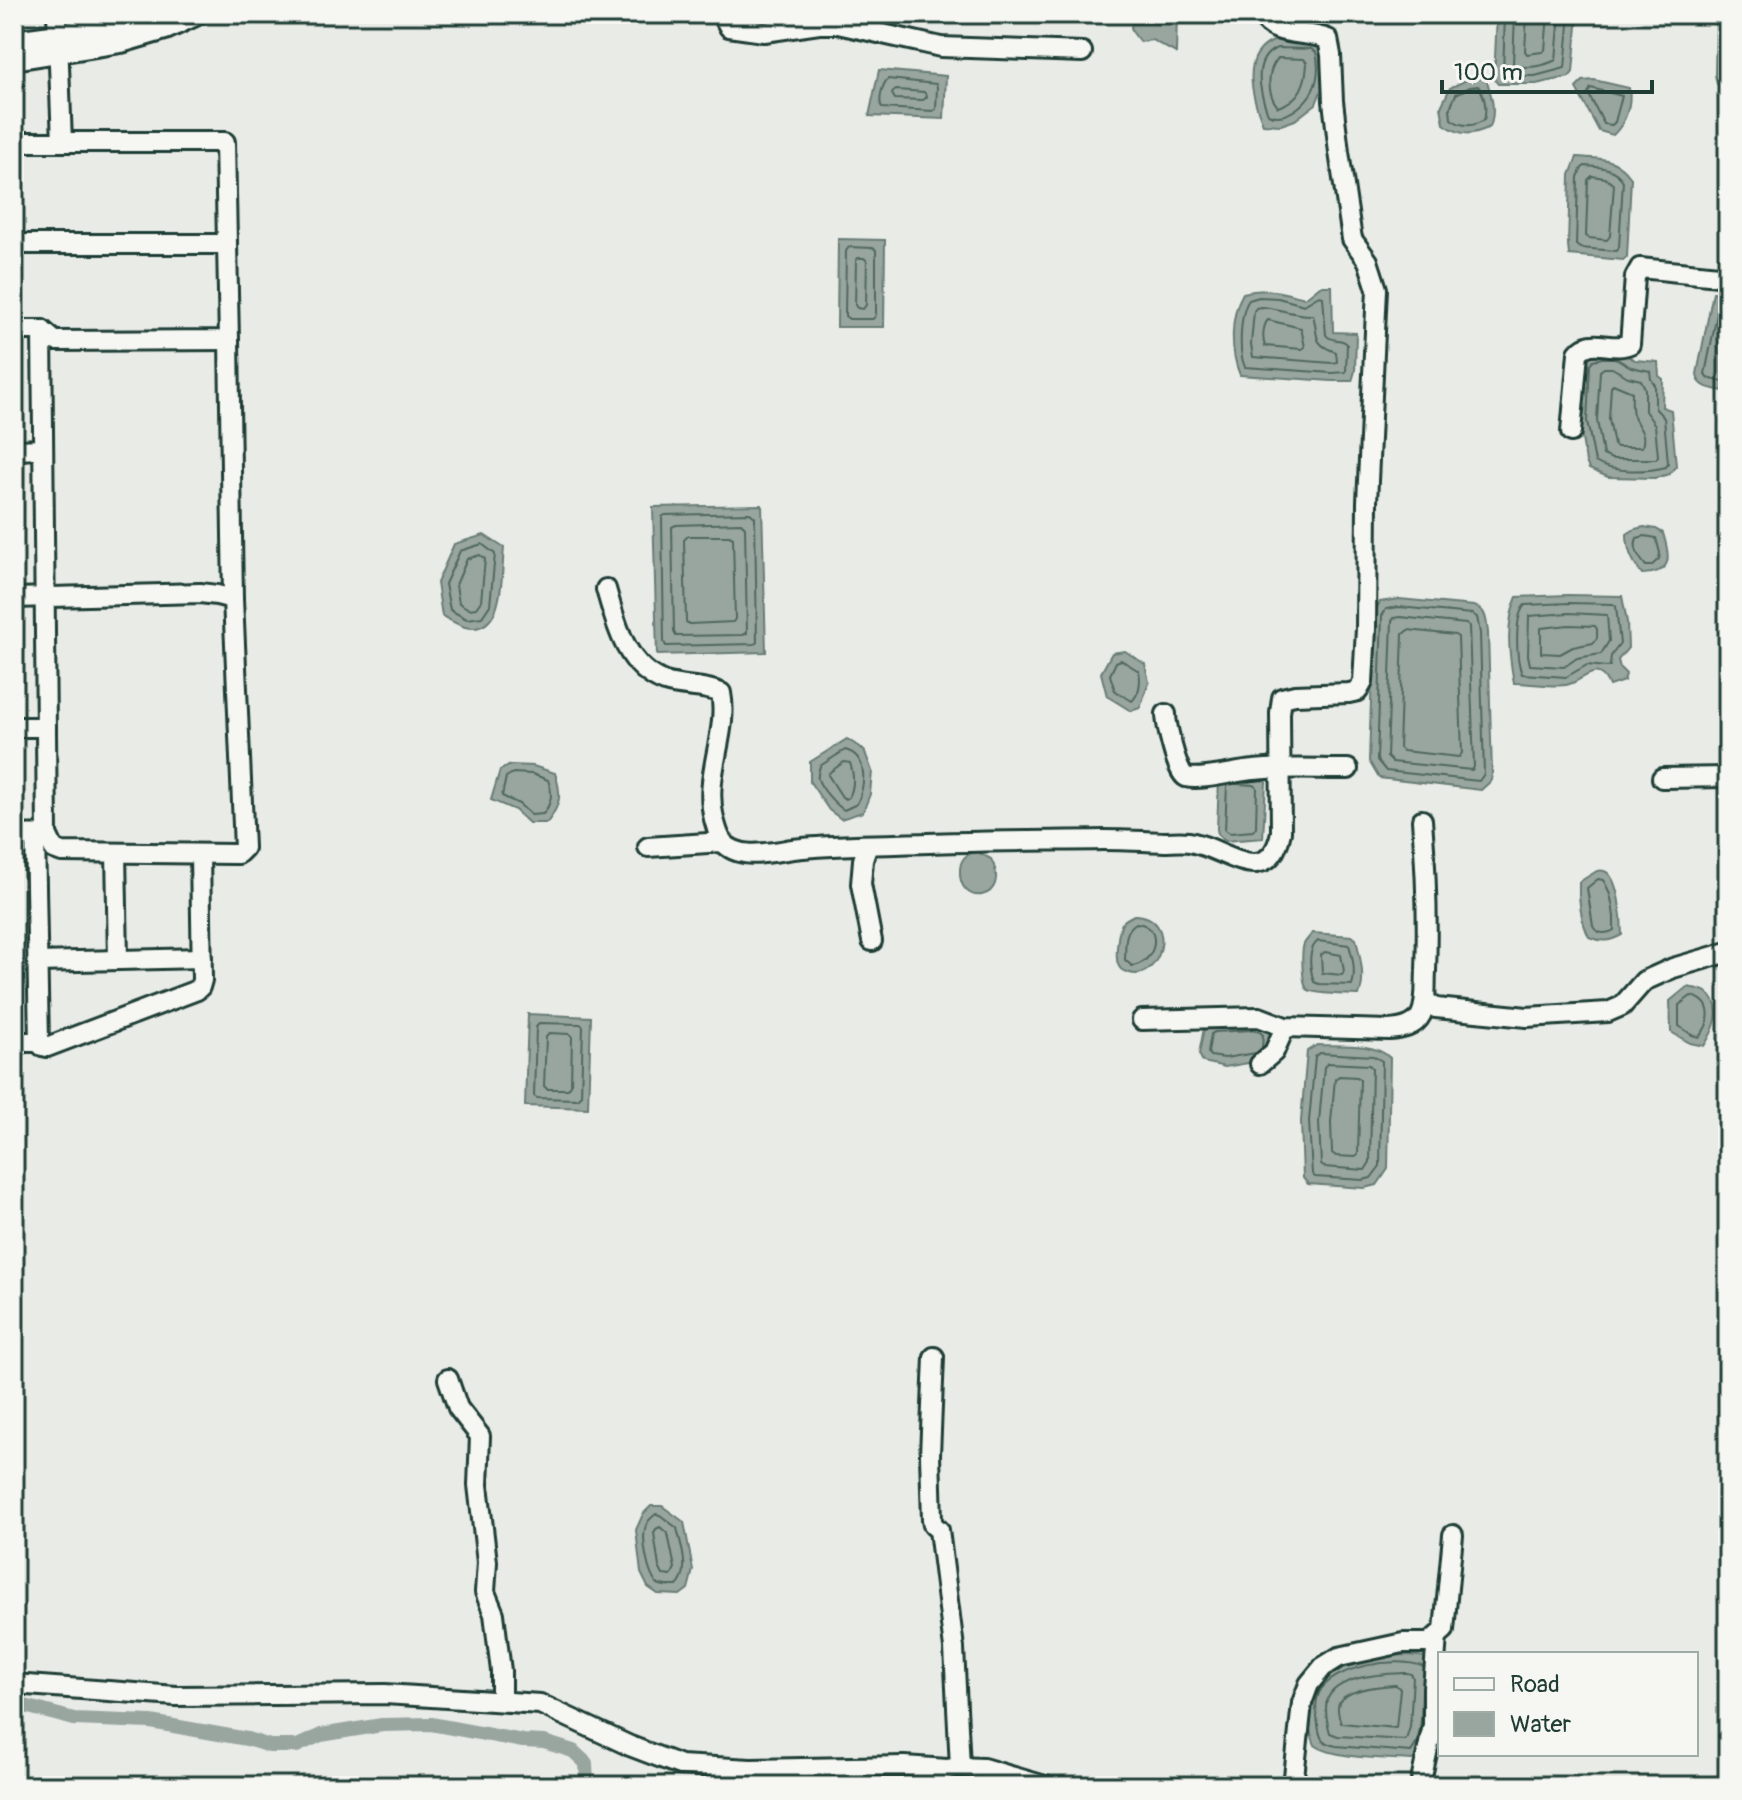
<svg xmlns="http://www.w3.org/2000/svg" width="1742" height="1800" font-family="Pangolin,sans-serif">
<rect width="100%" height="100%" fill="#e9ebe7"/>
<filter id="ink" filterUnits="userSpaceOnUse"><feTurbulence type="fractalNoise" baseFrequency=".0125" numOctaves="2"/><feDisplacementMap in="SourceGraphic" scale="16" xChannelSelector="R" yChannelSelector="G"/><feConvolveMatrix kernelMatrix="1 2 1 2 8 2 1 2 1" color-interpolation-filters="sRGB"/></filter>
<g filter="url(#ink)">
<!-- water -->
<g fill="#99a6a0" stroke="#687c75" stroke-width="2">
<polygon points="1132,14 1177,14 1176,53 1152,40 1140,42 1131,30"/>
<polygon points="1497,14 1578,14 1573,72 1569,77 1536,84 1498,84 1494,79"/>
<polygon points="1728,14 1728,87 1717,84 1715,75 1716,23"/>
<path d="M1276,40L1314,41L1323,47L1324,83L1316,104L1295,120L1281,125L1263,124C1252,97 1239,53 1276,40Z"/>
<polygon points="879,70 946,76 944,119 869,116"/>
<path d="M1480,78L1487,81C1492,97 1496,112 1490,127C1471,136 1461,136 1444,124L1441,107L1450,88L1468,79Z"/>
<path d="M1594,80L1629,88C1632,105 1625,124 1613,135L1599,131L1576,88L1583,81Z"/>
<path d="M1577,157C1601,159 1615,156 1631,178L1627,257L1623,260L1569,255L1568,245L1570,175Z"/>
<polygon points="838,239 885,240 884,327 837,327"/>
<path d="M1320,286H1332L1333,332L1356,333L1355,371L1352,381H1332L1240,375C1230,352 1230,315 1243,293C1266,287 1283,292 1305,298Z"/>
<path d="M1713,292L1728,294V392C1716,389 1698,389 1697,374Z"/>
<polygon points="1616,350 1635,360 1658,362 1659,376 1663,379 1662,407 1671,410 1676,466 1669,474 1655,478 1608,477 1589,469 1586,462 1579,421 1586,353"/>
<polygon points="762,505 766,652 657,655 653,507"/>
<path d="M1644,527L1656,529L1663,533C1670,556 1674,573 1642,574C1632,561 1627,550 1627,534L1635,529Z"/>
<path d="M484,535L504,548C501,572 506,637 465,627C458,625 450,620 442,616L437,583L454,544Z"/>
<path d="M1568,595L1622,596L1627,622L1628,648L1618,660L1620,668L1626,674L1624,681L1609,686C1598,657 1582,683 1566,685C1553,687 1529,683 1514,683C1509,655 1505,623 1517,597Z"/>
<path d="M1399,599L1474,606C1487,610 1486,620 1488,632L1492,775L1491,781L1481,790L1379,778L1369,761L1374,613L1380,602Z"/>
<polygon points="1125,651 1145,664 1149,682 1140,708 1131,711 1107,696 1101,673 1112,653"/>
<polygon points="847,739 864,750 872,771 870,794 863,812 841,819 829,810 810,782 810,762"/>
<path d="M511,765L533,766L555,773C562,795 561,804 547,823H529L515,810L491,800L500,770Z"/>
<polygon points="1263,778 1266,782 1263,838 1225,841 1218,834 1217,829 1219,779"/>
<path d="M976,851L991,859C1013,900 957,910 960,869C961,858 966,855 976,851Z"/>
<path d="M1597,871C1599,871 1601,870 1604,871C1619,875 1622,921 1622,935C1610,942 1602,942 1589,937C1581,921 1578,899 1579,882Z"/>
<path d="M1134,915C1182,916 1159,986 1127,972C1122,971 1119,968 1118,964C1115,956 1118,928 1123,922C1126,919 1130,917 1134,915Z"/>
<path d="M1312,933L1352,936L1356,939C1360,957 1366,978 1359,995C1349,994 1313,995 1307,989C1302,983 1301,951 1304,944C1306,940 1310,937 1312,933Z"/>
<path d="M1687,987C1693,988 1702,989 1706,992C1726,1007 1714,1030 1704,1046L1690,1043L1671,1032L1670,1001Z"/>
<polygon points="528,1014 591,1017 588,1108 525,1106"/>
<polygon points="1253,1022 1270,1029 1271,1047 1254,1062 1225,1067 1203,1062 1199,1054 1204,1028 1212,1024"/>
<path d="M1317,1045C1339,1046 1375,1042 1390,1058L1388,1169L1377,1185L1364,1188L1308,1184L1303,1178L1301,1121L1307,1051Z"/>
<polygon points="651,1506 662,1506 684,1522 693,1570 688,1589 680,1595 658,1594 648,1587 641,1573 636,1530 643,1514"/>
<path d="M1408,1655L1426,1657L1433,1662L1420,1756L1412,1760C1388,1758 1333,1759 1315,1745C1286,1672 1349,1656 1408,1655Z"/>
</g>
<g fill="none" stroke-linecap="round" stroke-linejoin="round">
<!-- shore -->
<g stroke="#50675f" stroke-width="2">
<polyline points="1505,14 1503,74 1506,76 1535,76 1565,68 1570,14"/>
<path d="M1515,14L1513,64C1525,70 1544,66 1556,60L1560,14"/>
<polyline points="1527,14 1525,51 1527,54 1542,52 1545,50 1548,14"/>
<path d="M1277,48L1311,49L1316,52C1321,74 1316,93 1299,107C1289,115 1279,119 1268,114C1260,93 1251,59 1277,48Z"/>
<path d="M1278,58L1304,59L1307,63C1306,84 1300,100 1278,107C1267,94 1266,72 1278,58Z"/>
<path d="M888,79L936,84L937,87L936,109L933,111L882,108C878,101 882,84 888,79Z"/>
<path d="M1478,86C1485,94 1487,110 1484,120C1473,127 1462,127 1451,119L1450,108L1456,94L1470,87Z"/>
<polygon points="1591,88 1622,96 1615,122 1612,125 1604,124 1588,93"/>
<polygon points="897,90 924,92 927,97 923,100 895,99 892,94 894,91"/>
<path d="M1585,166C1601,167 1614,167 1623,181L1619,247L1617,251L1580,248L1576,245L1578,177L1582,168Z"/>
<polygon points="1592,176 1605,178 1614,185 1610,236 1607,240 1589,238 1586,236 1588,180"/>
<polygon points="849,247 873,248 876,250 876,315 873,319 849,319 845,316 846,251"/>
<polygon points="858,258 864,258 867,261 866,305 863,309 857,308 855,305 856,261"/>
<path d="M1259,297L1278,298L1304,305L1319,296L1323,297L1326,335C1332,343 1342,337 1347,344L1346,372L1332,373L1245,367C1238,353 1240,312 1249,300Z"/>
<polyline points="1728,301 1721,301 1719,304 1705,374 1707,378 1728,383"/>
<path d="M1261,307C1279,308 1295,316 1313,315C1319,335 1311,344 1336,352L1337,362L1332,363L1253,357L1251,344L1254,311L1256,308Z"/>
<path d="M1268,320L1301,328L1305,347L1302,349L1265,346C1262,339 1263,325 1268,320Z"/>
<path d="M1602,358H1615L1631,367L1650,371L1651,379L1655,385V408L1664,418L1668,463L1666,467C1647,472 1612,473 1595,462L1587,421L1590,365L1593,360Z"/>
<polygon points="1604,368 1612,368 1628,377 1641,380 1645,388 1645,411 1655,425 1658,456 1656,459 1612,459 1603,455 1597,420 1600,371"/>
<path d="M1613,384L1632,392C1632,399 1631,407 1633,414C1637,429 1647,430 1642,447H1617L1614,445L1609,419L1611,387Z"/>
<polygon points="750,513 755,517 757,643 754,644 666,646 664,642 662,517 665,515"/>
<polygon points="741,523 745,527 747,633 743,635 676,636 674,632 672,527 676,525"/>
<polygon points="688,536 729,536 733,538 735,619 733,622 690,624 686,622 684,540"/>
<path d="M1645,536L1656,538L1660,553L1659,559L1651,566H1646C1639,558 1633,547 1637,538Z"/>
<polygon points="482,544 495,554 490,605 482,617 467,619 450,610 445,584 460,551"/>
<polygon points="480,555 485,559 481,601 476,608 469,609 459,603 456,585 467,559"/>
<path d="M1569,603L1613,604L1616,606L1620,644L1611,656L1610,666L1607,667L1587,665L1566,677L1522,674C1516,660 1514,616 1525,605Z"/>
<polygon points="1399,607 1472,614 1477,617 1480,633 1484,774 1479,781 1386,771 1377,760 1382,616 1386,609"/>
<polygon points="1569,613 1607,615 1609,641 1601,654 1577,658 1564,667 1530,665 1528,655 1529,616"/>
<polygon points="1400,617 1466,624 1469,626 1474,767 1472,770 1392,762 1387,757 1392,621 1394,618"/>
<polygon points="1569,625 1595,626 1597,629 1597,638 1593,643 1573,647 1560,654 1541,653 1541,628"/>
<polygon points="1408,630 1455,635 1458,637 1462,753 1459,757 1403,751 1399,748 1403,634"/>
<path d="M1121,660L1139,671C1141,682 1140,693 1132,701L1115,691L1110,675L1116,662Z"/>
<path d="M845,750C869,756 865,786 857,804L844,810C836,805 821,789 818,779C817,775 819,770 820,766Z"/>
<path d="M844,762L850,763C854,775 855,786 849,797L846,799L842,797L828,775L830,772Z"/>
<path d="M513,773L532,774L548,780C553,793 552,803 543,814L531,815L519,804L502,796L506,777Z"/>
<polyline points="1227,785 1225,830 1230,833 1253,831 1256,827 1257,787 1254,785 1236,784"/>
<path d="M1598,879L1603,880C1612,893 1615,914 1614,930C1607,935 1596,934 1593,926L1587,888Z"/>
<path d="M1136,923C1164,925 1157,963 1132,966L1125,960C1126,946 1123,931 1136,923Z"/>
<path d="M1318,941L1349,945C1353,958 1356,973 1352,985L1319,984L1314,982C1310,969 1307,950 1318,941Z"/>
<polygon points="1325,952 1341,955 1344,971 1342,975 1322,973 1321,955"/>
<path d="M1691,996C1714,1001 1712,1022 1699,1037L1692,1035L1679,1026V1005Z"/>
<polygon points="540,1023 580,1024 583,1026 581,1096 578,1099 537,1098 534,1096 536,1027"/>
<polygon points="549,1033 569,1034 572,1036 571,1085 568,1089 547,1089 544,1086 546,1037"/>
<polyline points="1256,1053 1225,1058 1210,1056 1208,1052 1211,1034 1215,1032 1252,1030 1260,1032 1263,1035 1262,1048"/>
<polygon points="1320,1053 1373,1056 1382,1061 1380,1166 1371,1178 1363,1180 1315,1177 1312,1174 1309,1121 1315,1057"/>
<polygon points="1328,1063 1369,1065 1372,1068 1370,1162 1365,1170 1324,1167 1321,1165 1319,1122 1324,1067"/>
<polygon points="1339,1076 1357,1077 1360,1080 1358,1154 1355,1157 1336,1156 1332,1153 1331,1122 1335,1079"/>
<path d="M656,1514L660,1515L677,1528C681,1546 691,1572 677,1586C671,1586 664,1587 658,1584C648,1578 642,1540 645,1529C646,1522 651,1518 656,1514Z"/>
<polygon points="660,1527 668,1534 675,1568 671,1576 663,1575 659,1567 654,1533 656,1529"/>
<path d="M1407,1673L1411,1674L1413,1677L1410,1727L1406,1740L1338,1736L1330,1733C1328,1726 1326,1716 1326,1708C1326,1675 1384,1674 1407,1673Z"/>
<path d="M1396,1685L1400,1689L1396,1728L1341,1723C1339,1717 1336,1709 1339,1703C1347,1688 1382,1686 1396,1685Z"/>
<path d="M1422,1692C1421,1710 1423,1738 1411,1752L1336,1746C1322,1743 1320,1739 1318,1725C1317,1714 1314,1704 1319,1693C1332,1666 1399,1655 1424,1667"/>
</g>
<!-- canal -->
<polyline stroke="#99a6a0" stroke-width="14" points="21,1705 74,1719 151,1722 247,1739 270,1746 297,1746 321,1735 382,1725 431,1724 523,1741 544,1742 573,1751 586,1763 587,1786"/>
<defs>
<g id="minor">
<polyline points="57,14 62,142"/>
<polyline points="722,14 729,27 764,32 819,24 838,24 941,47 1082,52"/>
<polyline points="14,142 225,142 227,244"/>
<polyline points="14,244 227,244 229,340 55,341 42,330"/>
<polyline points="14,330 42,330 47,834 14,835"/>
<path d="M1571,432L1578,353C1590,336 1613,352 1630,344L1635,277L1640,268L1728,277"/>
<polyline points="14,450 43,449"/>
<path d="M606,589C616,624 626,668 665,682C683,688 703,685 721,693C729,733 703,775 714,819C716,826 718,836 723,842C739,861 772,852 793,849C827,845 861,845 896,844C965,841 1034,841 1103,840C1123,840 1143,841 1164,842C1173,842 1185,840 1194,843C1227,850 1269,890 1281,832L1280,713L1282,698L1295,695L1349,693L1358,691L1363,682L1366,629L1367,502L1377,289L1368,261L1352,239L1339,152L1333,101L1331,55L1328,39C1306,30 1273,39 1261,14"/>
<polyline points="14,598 200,593 217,595 233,599"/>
<path d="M1166,714C1166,723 1177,774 1186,777C1202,781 1236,771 1254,770C1285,767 1317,769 1348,769"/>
<polyline points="14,727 46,727"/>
<polyline points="1662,778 1728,777"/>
<polyline points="47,834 54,849 62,852 235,854 238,854 244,848 233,599 229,340"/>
<polyline points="35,835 39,1042 42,1046 47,1047 197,990 200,987 202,980 200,854"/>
<polyline points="868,845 863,860 861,884 872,941"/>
<polyline points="648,847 723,842"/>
<polyline points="116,853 118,960"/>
<polyline points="37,962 202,958"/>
<polyline points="1425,997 1428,1003 1436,1008 1527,1017 1608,1012 1622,1006 1644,981 1673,968 1728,952"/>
<path d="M1142,1020L1259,1017L1285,1027L1389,1030C1401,1029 1415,1027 1421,1015C1427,1002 1425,985 1426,971C1428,921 1426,870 1422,820"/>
<polyline points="14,1042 39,1042"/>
<polyline points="1260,1064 1274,1052 1285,1027"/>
<polyline points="934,1357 930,1455 932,1520 933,1525 939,1530 954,1648 960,1767"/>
<polyline points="448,1379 458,1408 480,1436 478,1485 487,1562 485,1592 494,1614 501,1671 501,1701"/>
<polyline points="14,1684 176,1696 385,1694 540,1704 630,1746 680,1765 751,1769 852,1767 904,1766 947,1769 958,1767 983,1768 1045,1786"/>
<polyline points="1293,1786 1302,1703 1309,1684 1323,1667 1339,1657 1403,1643 1429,1643 1444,1630 1453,1535"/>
<polyline points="1420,1786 1433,1725 1433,1688 1437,1636"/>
</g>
<g id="major">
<polyline points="14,42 59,36 153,14"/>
<polyline points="14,58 121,41 165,28 195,14"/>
</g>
</defs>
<!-- minor casing -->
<use href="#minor" stroke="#1f3d34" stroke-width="24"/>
<!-- major casing -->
<use href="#major" stroke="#1f3d34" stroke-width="28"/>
<!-- minor -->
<use href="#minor" stroke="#f6f6f2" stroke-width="18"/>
<!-- major -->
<use href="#major" stroke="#f6f6f2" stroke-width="22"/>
</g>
</g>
<!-- margin -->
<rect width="1742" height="1800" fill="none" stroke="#f6f6f2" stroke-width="48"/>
<rect x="24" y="24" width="1694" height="1752" fill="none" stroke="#1f3d34" stroke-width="3" filter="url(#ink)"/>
<!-- legend -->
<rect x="1438" y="1652" width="260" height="104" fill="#f6f6f2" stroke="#a0aca6" stroke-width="2"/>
<rect x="1454" y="1678" width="40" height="12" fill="#f6f6f2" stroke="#a0aca6" stroke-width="2"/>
<text x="1510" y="1692" font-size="24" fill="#1f3d34">Road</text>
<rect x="1454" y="1712" width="40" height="24" fill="#99a6a0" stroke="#a0aca6" stroke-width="2"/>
<text x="1510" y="1732" font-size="24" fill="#1f3d34">Water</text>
<!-- scale -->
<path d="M1442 80v12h210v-12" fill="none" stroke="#1f3d34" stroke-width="4"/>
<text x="1454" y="80" font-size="24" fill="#1f3d34" stroke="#f6f6f2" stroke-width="6" paint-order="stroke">100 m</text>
</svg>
